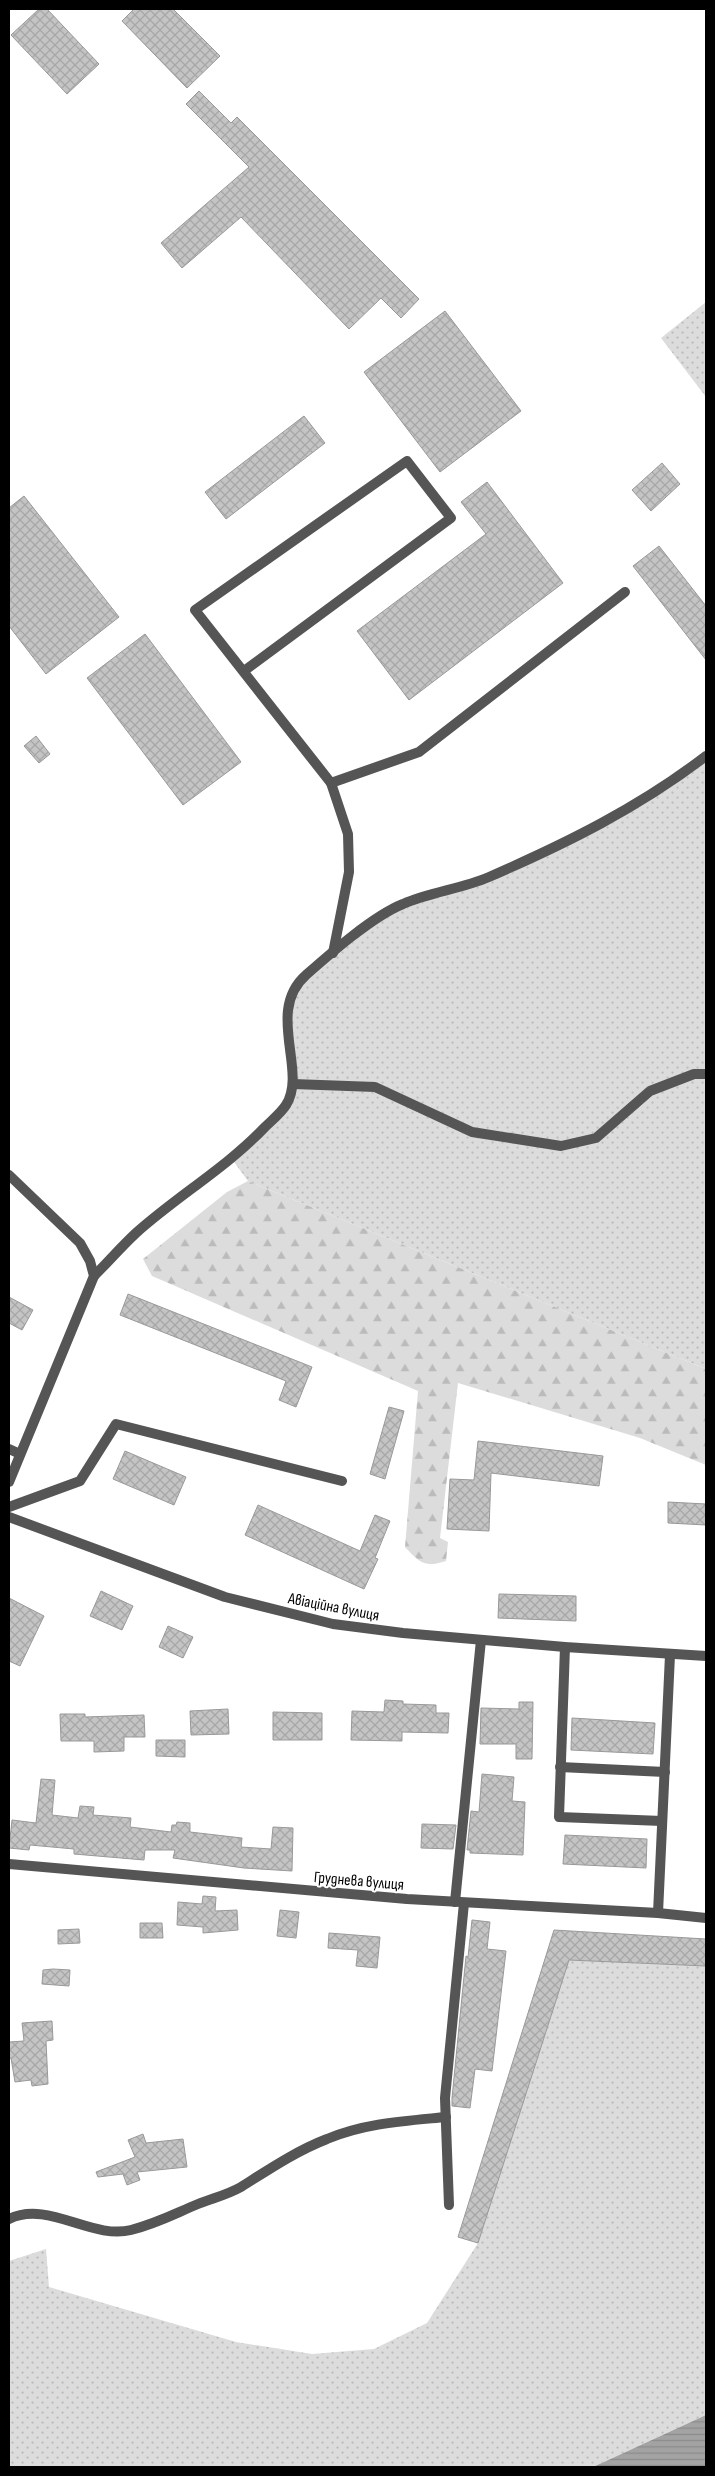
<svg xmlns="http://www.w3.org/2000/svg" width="715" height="2476" font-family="'Sofia Sans Condensed',sans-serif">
<defs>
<pattern id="green-dots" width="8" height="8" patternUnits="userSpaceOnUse" patternTransform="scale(1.25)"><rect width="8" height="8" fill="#dcdcdc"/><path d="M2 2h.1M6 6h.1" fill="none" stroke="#bbb" stroke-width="1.8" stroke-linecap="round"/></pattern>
<pattern id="forest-firs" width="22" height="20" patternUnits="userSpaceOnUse" patternTransform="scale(1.25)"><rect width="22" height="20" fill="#dcdcdc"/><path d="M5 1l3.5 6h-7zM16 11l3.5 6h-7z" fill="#bbb"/></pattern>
<pattern id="water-rules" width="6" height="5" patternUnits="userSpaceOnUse" patternTransform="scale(1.25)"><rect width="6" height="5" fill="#a3a3a3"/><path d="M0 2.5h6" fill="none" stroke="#8b8b8b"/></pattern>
<pattern id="building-cross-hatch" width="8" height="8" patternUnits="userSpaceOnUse" patternTransform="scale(1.25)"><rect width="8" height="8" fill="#c4c4c4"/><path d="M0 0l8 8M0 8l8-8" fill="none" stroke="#a7a7a7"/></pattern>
</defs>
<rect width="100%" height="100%" fill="#fff"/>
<!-- green -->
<g fill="url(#green-dots)">
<polygon points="706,302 706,397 661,338"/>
<polygon points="706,756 706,1369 248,1181 231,1158 286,1105 293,1084 288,1012 304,977 402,904 542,853"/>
<polygon points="569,1960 705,1966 706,2415 593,2467 9,2467 9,2261 46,2249 49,2287 236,2342 312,2354 374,2349 427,2323 478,2243"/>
</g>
<!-- forest -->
<path fill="url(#forest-firs)" d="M248,1181L706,1369V1465L640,1438L458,1383L440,1538L448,1542L446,1561C425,1568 420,1563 405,1547L418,1391L152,1276L143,1259L227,1192Z"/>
<!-- water -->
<polygon fill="url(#water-rules)" points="706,2415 706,2467 593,2467"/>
<!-- building -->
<g fill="url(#building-cross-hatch)" stroke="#999">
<polygon points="39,9 47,9 99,64 67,94 11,35"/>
<polygon points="134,9 173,9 220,56 187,88 122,21"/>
<polygon points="199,91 231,123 237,117 419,299 401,318 381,298 349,329 241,217 182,268 161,243 249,167 186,104"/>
<polygon points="445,311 521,411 440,472 364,372"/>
<polygon points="304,416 325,443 226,519 205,492"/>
<polygon points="662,463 680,484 651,511 632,490"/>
<polygon points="487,482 563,583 409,700 357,631 486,534 461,502"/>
<polygon points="24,496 119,617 46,674 9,626 9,508"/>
<polygon points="659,546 706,606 706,660 633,566"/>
<polygon points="145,634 241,762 183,805 87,678"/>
<polygon points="36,736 50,754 39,763 24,746"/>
<polygon points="128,1294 312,1367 296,1407 279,1400 286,1381 120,1315"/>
<polygon points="9,1297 33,1310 22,1330 9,1323"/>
<polygon points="389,1407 404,1411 385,1479 370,1474"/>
<polygon points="478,1441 603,1456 599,1486 491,1473 489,1531 447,1529 450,1479 474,1480"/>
<polygon points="125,1451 186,1477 174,1505 113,1479"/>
<polygon points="668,1502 706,1504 706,1525 668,1523"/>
<polygon points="258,1505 360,1551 375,1515 390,1521 375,1558 378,1559 364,1589 245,1535"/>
<polygon points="101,1591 133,1606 122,1630 90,1616"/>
<polygon points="499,1594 576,1596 576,1621 498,1618"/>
<polygon points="9,1598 44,1616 20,1666 9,1661"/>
<polygon points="168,1626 193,1637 183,1658 159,1647"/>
<polygon points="385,1700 403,1701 403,1704 436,1705 436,1713 449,1713 448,1733 402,1732 402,1741 351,1740 352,1711 384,1712"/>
<polygon points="519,1702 533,1702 532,1759 516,1759 516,1744 480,1744 481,1708 519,1709"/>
<polygon points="228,1709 229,1734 191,1735 190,1711"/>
<polygon points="273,1712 322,1713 322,1740 273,1740"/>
<polygon points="60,1714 85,1714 85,1717 144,1715 145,1737 124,1737 124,1751 94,1752 94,1741 61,1741"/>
<polygon points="572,1718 655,1723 653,1754 571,1750"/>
<polygon points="156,1740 185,1740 185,1757 156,1756"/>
<polygon points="482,1774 514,1777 512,1801 525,1802 523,1855 470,1853 470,1850 467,1850 471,1811 479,1812"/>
<polygon points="41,1779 55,1780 52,1815 78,1818 80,1806 94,1807 93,1815 131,1818 130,1827 171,1832 172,1825 176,1825 177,1822 190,1823 190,1832 242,1838 241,1847 271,1849 273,1827 293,1828 292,1871 244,1868 173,1858 175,1850 145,1850 144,1860 74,1854 74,1849 30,1845 29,1850 9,1848 12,1820 36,1823"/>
<polygon points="422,1824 456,1825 453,1849 421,1848"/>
<polygon points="565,1835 647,1839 646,1868 563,1864"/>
<polygon points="203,1896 216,1897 215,1911 237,1910 238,1930 203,1933 203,1927 177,1925 178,1902 202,1904"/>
<polygon points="280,1910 299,1912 296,1938 277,1936"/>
<polygon points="472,1920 490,1922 487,1949 506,1951 492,2071 475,2069 470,2108 452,2106 452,2098 466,1956 468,1957"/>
<polygon points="140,1923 162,1923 163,1938 140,1938"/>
<polygon points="79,1929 80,1943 58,1944 58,1930"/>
<polygon points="554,1930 706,1939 706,1966 569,1960 478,2243 458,2237"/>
<polygon points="329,1933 380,1937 377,1968 356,1966 358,1950 328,1948"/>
<polygon points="53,1969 70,1970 69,1986 42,1984 43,1970"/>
<polygon points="52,2021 53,2040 46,2041 48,2084 32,2086 31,2080 15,2082 11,2058 9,2058 9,2042 24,2041 22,2023"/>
<polygon points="143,2134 146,2143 183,2139 187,2167 137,2172 140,2180 127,2185 123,2174 98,2177 96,2172 135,2157 128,2140"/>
</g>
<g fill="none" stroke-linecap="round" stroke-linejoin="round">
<!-- service -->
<g stroke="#555" stroke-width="10">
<polyline points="244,671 451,518 407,461 195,610 331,783 348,834 349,872 333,953"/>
<polyline points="331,783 419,752 625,592"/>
<polyline points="293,1084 375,1087 472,1132 561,1146 596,1138 650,1091 694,1074 706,1074"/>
<path d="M94,1276C108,1262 121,1247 136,1233C177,1196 226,1168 265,1127C272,1120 281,1113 286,1105C308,1071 265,1011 306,975C331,953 373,916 403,904C430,892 461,889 489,877C567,843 638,808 706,756"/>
<polyline points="9,1449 20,1454"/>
<polyline points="9,1507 80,1481 116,1424 342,1481"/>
<polyline points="565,1647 559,1817 662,1821"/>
<polyline points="560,1767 665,1772"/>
<polyline points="449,2205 445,2098 464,1903"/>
<path d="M9,2219C48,2200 92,2240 131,2230C158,2223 174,2214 198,2204C213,2198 227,2195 241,2187C268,2170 296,2151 327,2139C365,2123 405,2121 446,2117"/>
</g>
<!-- minor -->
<g stroke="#555" stroke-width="10">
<polyline points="9,1864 407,1899 658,1913 706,1918"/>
<polyline points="455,1902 481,1640"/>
<polyline points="658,1913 670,1655"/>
</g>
<!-- tertiary -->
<g stroke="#555" stroke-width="10">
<polyline points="9,1175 80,1243 90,1261 94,1276 9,1482"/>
<polyline points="9,1517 225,1597 333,1624 403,1633 565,1647 706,1656"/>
</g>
</g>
<g text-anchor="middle" stroke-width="4" stroke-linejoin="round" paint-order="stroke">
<!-- street labels -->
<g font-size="16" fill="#000" stroke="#fff">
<text transform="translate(334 1606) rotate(11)" y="6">Авіаційна вулиця</text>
<text transform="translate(359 1880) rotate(5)" y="6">Груднева вулиця</text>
</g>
</g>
<!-- border -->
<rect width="715" height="2476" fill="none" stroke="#000000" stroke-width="20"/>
</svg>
